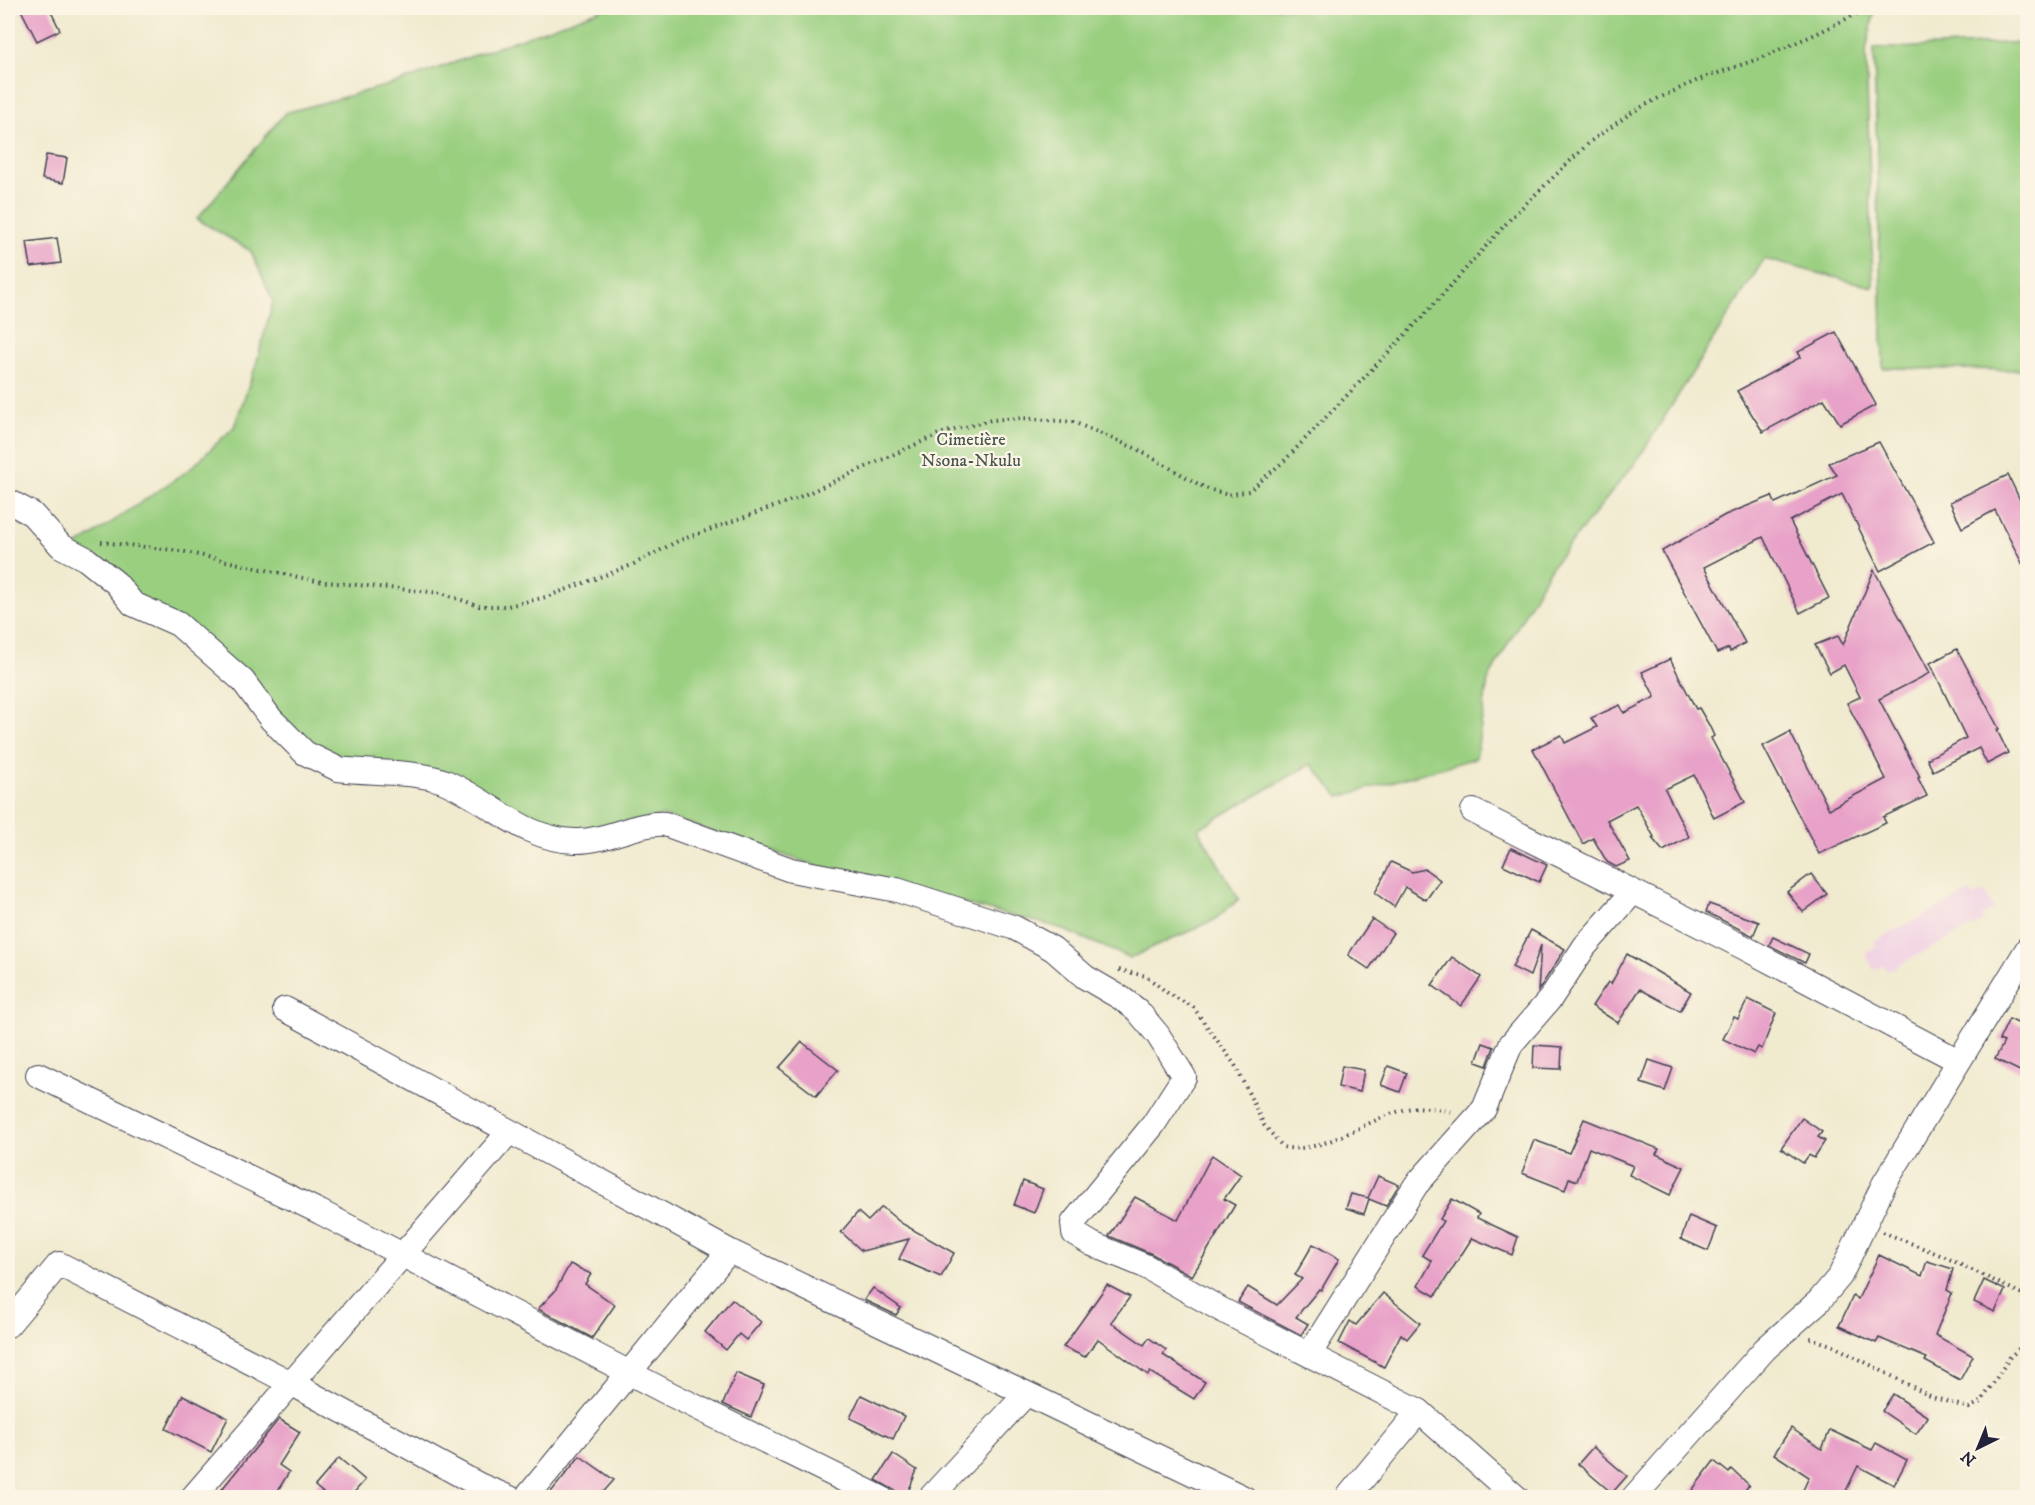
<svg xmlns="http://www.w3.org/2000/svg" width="2035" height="1505" font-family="'IM FELL DW Pica',serif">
<rect width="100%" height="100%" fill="#fcf5e5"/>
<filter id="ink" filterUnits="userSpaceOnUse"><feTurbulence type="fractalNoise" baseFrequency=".0167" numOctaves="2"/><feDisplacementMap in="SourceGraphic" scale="12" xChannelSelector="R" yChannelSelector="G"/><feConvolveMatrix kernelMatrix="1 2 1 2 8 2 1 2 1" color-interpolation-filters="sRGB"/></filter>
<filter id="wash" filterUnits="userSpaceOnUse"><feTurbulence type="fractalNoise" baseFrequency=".008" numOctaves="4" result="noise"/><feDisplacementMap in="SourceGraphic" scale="24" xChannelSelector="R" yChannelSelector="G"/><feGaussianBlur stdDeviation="1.35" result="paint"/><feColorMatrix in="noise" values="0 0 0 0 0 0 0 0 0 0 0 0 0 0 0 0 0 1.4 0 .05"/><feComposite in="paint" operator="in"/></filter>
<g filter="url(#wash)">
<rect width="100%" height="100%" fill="#f0eacf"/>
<!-- built -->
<polygon fill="#f0d0e4" points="1984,891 1994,909 1981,916 1983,921 1887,971 1884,965 1874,970 1865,953 1877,947 1874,941 1970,892 1973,897"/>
<!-- green -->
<g fill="#9acf80" stroke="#5e785e" stroke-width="1.5">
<polygon points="606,8 1875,8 1866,50 1873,287 1764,259 1636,462 1549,570 1488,680 1476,758 1339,797 1311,764 1198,829 1239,899 1214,920 1130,958 1057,927 832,871 664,816 554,834 479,792 328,760 77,546 190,469 234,427 256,365 273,301 251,251 197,219 285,113 400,82"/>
<polygon points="2027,42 2027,370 1883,368 1874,49"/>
</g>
<g id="blocks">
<!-- building -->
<g fill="#e8a1c8">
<polygon points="20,8 49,8 60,30 37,41"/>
<polygon points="46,155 67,158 63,183 42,179"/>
<polygon points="57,238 61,263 31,267 27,242"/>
<polygon points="1836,332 1876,405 1840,424 1824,399 1763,432 1737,391 1801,357 1798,352"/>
<polygon points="1879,442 1934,542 1880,571 1842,494 1790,521 1829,598 1800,613 1763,537 1704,567 1745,643 1730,652 1729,648 1717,653 1662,551 1725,515 1772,496 1775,503 1837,475 1829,463"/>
<polygon points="2008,475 2021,502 2028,498 2028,575 1995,510 1962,528 1950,502"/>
<polygon points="1874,570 1930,673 1879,699 1920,777 1918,778 1927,796 1883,817 1886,823 1819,854 1763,746 1790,732 1829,809 1886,779 1847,703 1860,697 1844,665 1830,673 1815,645 1838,636 1843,645"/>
<polygon points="1957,649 1999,729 1997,730 2008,753 1987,764 1979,748 1933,771 1927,759 1966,738 1930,663"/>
<polygon points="1670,659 1696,709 1699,708 1709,725 1714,736 1711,738 1745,802 1714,818 1694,775 1665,789 1689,837 1663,851 1652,838 1654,837 1636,805 1607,820 1630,861 1616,867 1607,862 1593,838 1583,844 1533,749 1561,735 1565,743 1597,727 1591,718 1620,705 1624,713 1655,697 1642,672"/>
<polygon points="1511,848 1547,865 1539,882 1503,865"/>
<polygon points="1391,862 1412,872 1425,869 1440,880 1426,900 1405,887 1394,907 1375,893"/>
<polygon points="1811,874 1827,894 1803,912 1787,892"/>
<polygon points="1709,904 1759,922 1753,936 1706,912"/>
<polygon points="1372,919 1393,933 1369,969 1348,955"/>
<polygon points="1531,930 1565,949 1538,991 1541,945 1530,976 1512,967"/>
<polygon points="1773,937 1809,954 1805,963 1769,945"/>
<polygon points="1627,954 1691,992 1680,1011 1640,989 1618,1023 1592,1006 1608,982 1611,984"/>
<polygon points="1452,957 1481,977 1461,1006 1432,985"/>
<polygon points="1748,999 1776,1013 1762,1049 1758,1047 1754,1054 1723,1039 1734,1017 1738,1019"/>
<polygon points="2009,1019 2028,1028 2028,1075 1995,1059 2004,1042 1999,1040"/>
<polygon points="802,1042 838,1070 816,1096 779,1068"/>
<polygon points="1483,1043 1494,1047 1487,1066 1476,1062"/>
<polygon points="1534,1045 1562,1047 1561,1069 1533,1068"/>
<polygon points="1649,1060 1673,1068 1665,1091 1641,1083"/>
<polygon points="1342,1066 1364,1070 1360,1092 1338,1087"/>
<polygon points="1388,1066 1407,1073 1400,1092 1381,1085"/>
<polygon points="1802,1118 1822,1132 1818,1137 1825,1141 1814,1158 1809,1155 1803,1163 1781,1148"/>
<polygon points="1584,1119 1659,1149 1656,1154 1684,1167 1670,1195 1629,1175 1633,1166 1589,1148 1577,1181 1569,1178 1565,1190 1522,1173 1534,1140 1569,1153"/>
<polygon points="1212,1155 1241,1175 1224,1199 1235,1205 1192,1276 1152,1254 1109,1236 1135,1197 1178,1220"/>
<polygon points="1378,1176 1399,1185 1386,1206 1369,1199 1364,1214 1346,1208 1351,1194 1368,1198"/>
<polygon points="1023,1181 1043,1189 1034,1213 1014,1205"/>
<polygon points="1452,1199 1479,1214 1477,1218 1518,1237 1512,1255 1472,1238 1435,1296 1418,1286 1432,1261 1422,1255 1443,1221 1440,1219"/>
<polygon points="882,1207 901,1223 954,1253 941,1277 899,1259 909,1239 862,1251 841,1232 858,1212 868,1221"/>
<polygon points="1689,1216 1717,1228 1708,1251 1681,1239"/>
<polygon points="1313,1244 1339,1259 1321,1290 1319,1289 1296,1317 1308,1324 1301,1335 1238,1302 1248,1287 1277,1305 1302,1279 1295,1275"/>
<polygon points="1879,1255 1922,1276 1927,1261 1953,1269 1947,1290 1952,1293 1935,1335 1973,1356 1960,1380 1925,1361 1927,1358 1879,1338 1876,1343 1839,1326 1853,1296 1858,1299"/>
<polygon points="570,1264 591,1274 585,1284 615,1305 592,1338 538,1309 555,1291"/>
<polygon points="1984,1280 2005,1290 1995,1312 1974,1302"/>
<polygon points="1107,1285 1130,1297 1111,1322 1144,1345 1149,1338 1166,1350 1163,1355 1205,1382 1194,1399 1150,1372 1148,1375 1098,1339 1085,1357 1063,1347"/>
<polygon points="873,1288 901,1308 896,1315 864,1300"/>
<polygon points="1383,1293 1420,1323 1407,1339 1401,1334 1384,1367 1339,1343 1350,1321 1356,1325"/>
<polygon points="732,1299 761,1322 746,1340 739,1334 726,1350 705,1332"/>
<polygon points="736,1373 764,1385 751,1417 723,1404"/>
<polygon points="1893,1394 1928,1417 1916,1434 1882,1411"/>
<polygon points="183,1395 228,1418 211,1452 166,1429"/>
<polygon points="861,1395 904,1416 893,1439 850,1418"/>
<polygon points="279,1419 300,1432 279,1465 289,1472 274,1497 228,1497 230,1492 222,1489"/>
<polygon points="1791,1428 1822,1449 1830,1430 1872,1450 1876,1443 1907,1460 1894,1485 1858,1466 1843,1497 1820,1497 1803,1490 1809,1477 1774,1454"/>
<polygon points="1593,1447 1627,1476 1612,1493 1578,1464"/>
<polygon points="893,1454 917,1470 906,1497 876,1480"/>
<polygon points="580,1456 614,1480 599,1497 547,1497"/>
<polygon points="339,1458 365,1480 350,1497 328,1497 315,1486"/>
<polygon points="1714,1461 1729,1473 1732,1469 1749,1485 1740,1497 1687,1497"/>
</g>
</g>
</g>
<g filter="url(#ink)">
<use href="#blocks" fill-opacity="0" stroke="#414051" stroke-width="1.5"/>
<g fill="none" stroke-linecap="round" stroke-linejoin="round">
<defs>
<g id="minor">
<path d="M8,501L32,514L61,546L86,559L116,583L133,604L178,624L243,681L271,719L305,753L338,769C369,773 415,771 443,781C488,799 523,840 575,841C606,842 636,822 665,824L791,870L897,890L1015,928L1053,949L1085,977L1121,998L1137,1010L1158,1035L1184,1077L1153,1125L1073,1223L1074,1233L1092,1244L1145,1266L1220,1309L1419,1411L1517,1498"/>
<polyline points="1473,811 1743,947 1957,1060"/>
<polyline points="285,1009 729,1251 1244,1498"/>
<polyline points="38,1075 320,1212 672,1395 881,1498"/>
<polyline points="8,1325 59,1264 291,1383 479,1485 510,1498"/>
<polyline points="1310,1353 1416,1185 1484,1109 1511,1044 1550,999 1585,946 1633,892"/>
<polyline points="192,1498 509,1132"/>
<polyline points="526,1498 729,1251"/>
<polyline points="930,1498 1026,1394"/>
<polyline points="1347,1498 1419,1411"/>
<polyline points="1633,1498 1765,1349 1819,1301 1840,1276 1884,1184 2028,948"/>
</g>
</defs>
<!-- minor casing -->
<use href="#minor" stroke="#414051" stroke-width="26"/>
<!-- path -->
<g stroke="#414051" stroke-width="4" stroke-dasharray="1.5 4.5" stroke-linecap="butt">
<polyline points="101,542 181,551 316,581 441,593 479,606 508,606 546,597 632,565 678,541 795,499 939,434 991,420 1020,418 1073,422 1137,449 1205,488 1228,495 1249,491 1284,461 1428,311 1512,217 1591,141 1634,111 1659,98 1698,80 1758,59 1816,34 1868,8"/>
<path d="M1119,970L1146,976L1169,994L1193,1007L1235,1065L1264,1125L1283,1147C1324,1156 1371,1115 1412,1108C1425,1106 1440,1110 1454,1112"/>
<polyline points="1883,1232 1945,1257 2028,1297"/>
<polyline points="1810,1338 1834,1346 1932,1397 1969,1408 1981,1402 2010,1357 2028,1340"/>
</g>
<!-- minor -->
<use href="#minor" stroke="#fff" stroke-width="24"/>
</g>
</g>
<g text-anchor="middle" stroke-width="4.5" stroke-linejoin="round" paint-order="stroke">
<!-- park labels -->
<g font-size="18" fill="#465650" stroke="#fcf5e5">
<text x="971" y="445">Cimetière<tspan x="971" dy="21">Nsona-Nkulu</tspan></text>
</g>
</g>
<!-- margin -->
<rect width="2035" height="1505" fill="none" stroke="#fcf5e5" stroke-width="30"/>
<!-- north arrow -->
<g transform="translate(1978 1448) rotate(223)" stroke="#fcf5e5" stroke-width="4.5" paint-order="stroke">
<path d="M0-4.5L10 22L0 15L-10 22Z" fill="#22223b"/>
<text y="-9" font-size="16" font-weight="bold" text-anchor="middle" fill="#22223b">N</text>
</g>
</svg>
